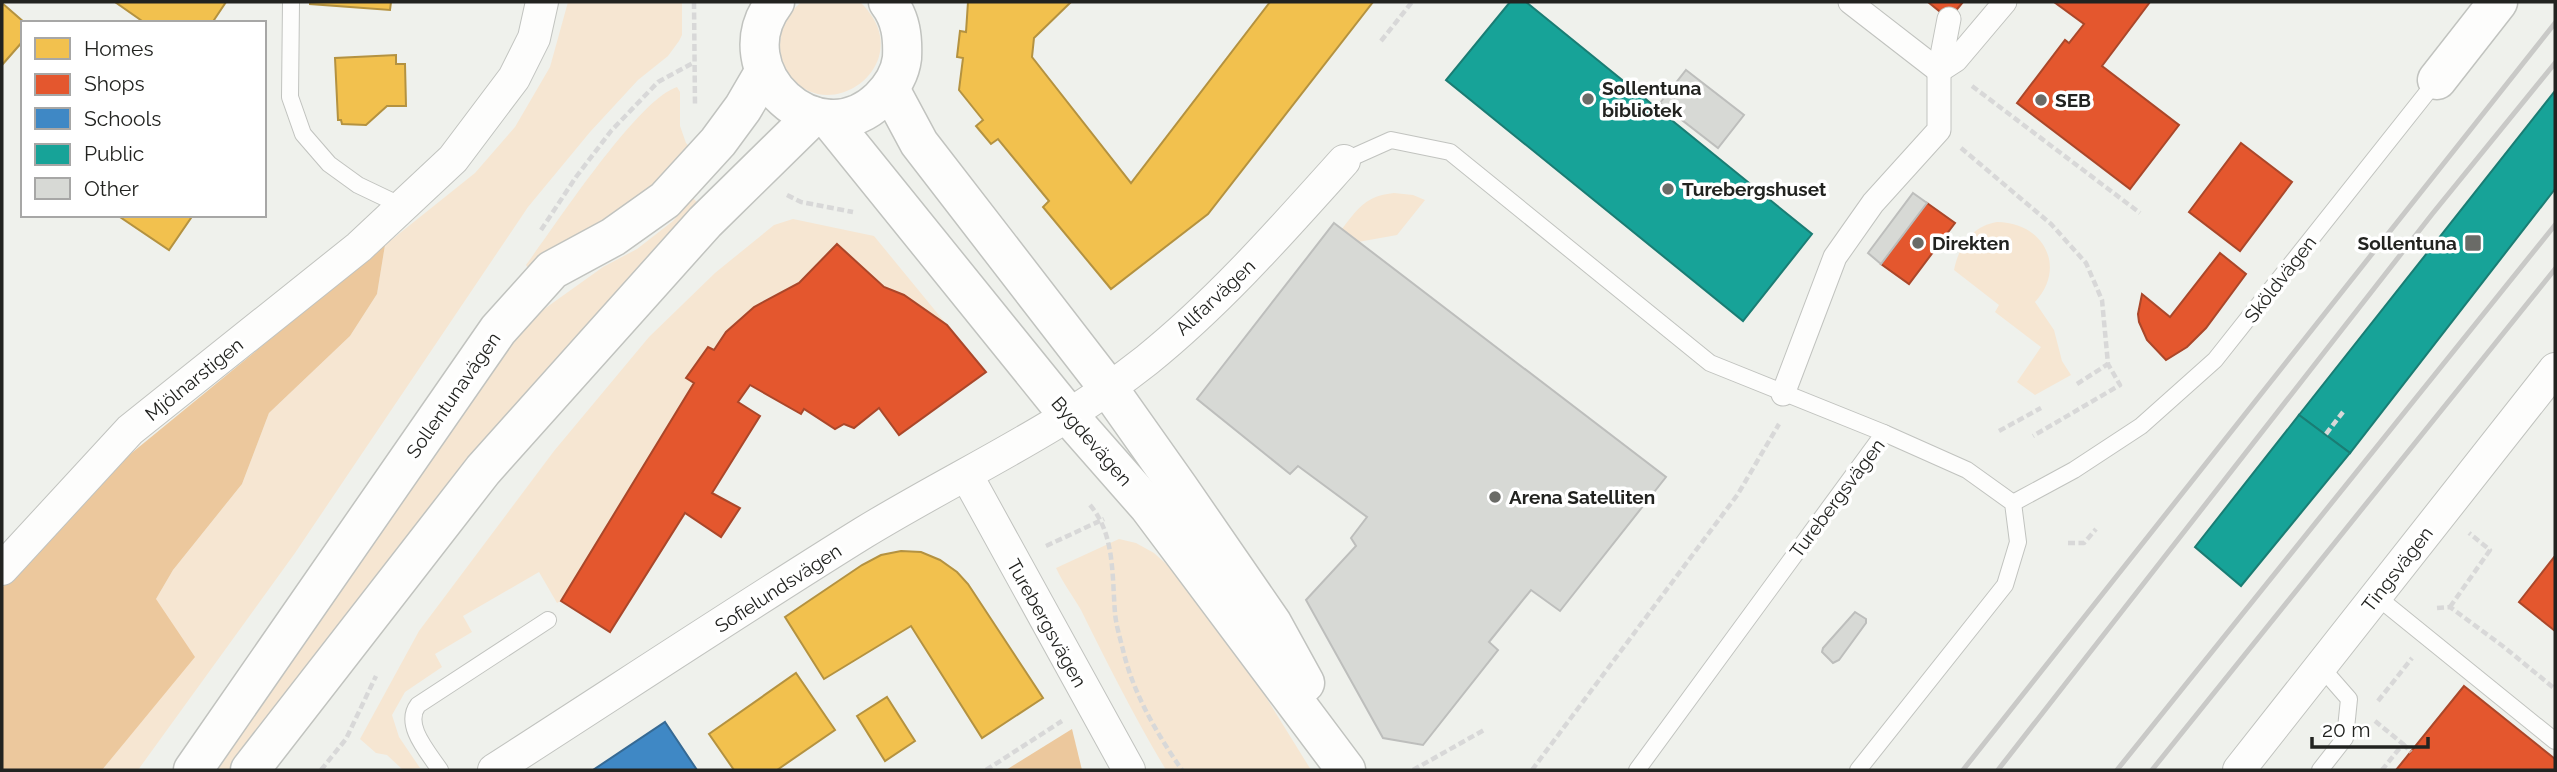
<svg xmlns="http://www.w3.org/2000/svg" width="2557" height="772" font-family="Raleway,sans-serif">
<rect width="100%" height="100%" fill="#eff1ec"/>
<!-- green -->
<g fill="#f6e6d2">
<polygon points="568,2 682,2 682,35 679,41 668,56 638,80 590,132 528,207 295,553 138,770 102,770 123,744 156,599 173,570 242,484 269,413 350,336 377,294 385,245 475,173 515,127 550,67"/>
<path d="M802,2H860C921,60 832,128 791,77C785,69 780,58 780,48C780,27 786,14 802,2Z"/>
<path d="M677,87L680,92V126L686,143L691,148L658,190L528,268L526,265C555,226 637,100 677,87Z"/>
<path d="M1394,193L1413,195L1425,200L1397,235L1358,242L1342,229C1359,207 1366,196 1394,193Z"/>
<polygon points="693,198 701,207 494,429 232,770 207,770 514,340 529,322 547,307 603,267 637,249 673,221"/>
<polygon points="793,219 874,236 947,325 904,295 884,287 836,244 799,283 764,300 740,318 726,332 714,350 708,347 686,378 694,383 561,601 557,603 539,572 463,616 472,632 435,654 442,667 405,692 392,715 399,737 420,768 403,770 387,755 376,753 360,739 419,631 554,451 649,337 715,273 774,225"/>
<path d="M1997,222C2042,222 2068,266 2035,302L2054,330L2062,361L2071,375L2035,395L2017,382L2041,347L1995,312L1999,305L1954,270C1959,246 1972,226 1997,222Z"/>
<path d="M1119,539L1136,543L1154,553L1174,571L1264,694L1311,770H1166C1135,718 1108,665 1081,610C1073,596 1063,583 1056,568Z"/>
</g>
<!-- forest -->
<g fill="#ecc89d">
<polygon points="385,245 377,294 350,336 269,413 242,484 173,570 156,599 195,657 102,770 2,770 2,588 89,488"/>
<polygon points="1072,729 1082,770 1006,770"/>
</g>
<!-- homes -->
<g fill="#f2c14e" stroke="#b49240" stroke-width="2">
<polygon points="115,2 226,2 212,23 145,23"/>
<polygon points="310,2 391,2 390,10 310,4"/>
<polygon points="968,2 1071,2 1034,38 1032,57 1131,183 1270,2 1373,2 1208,214 1111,289 1043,207 1049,201 1035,184 998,139 991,144 976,126 983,120 959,90 963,58 957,57 960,31 966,32"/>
<polygon points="2,3 25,23 23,23 23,41 2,65"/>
<polygon points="396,55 396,64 405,64 406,106 387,106 366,125 342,124 341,120 338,120 335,58"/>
<polygon points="117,215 193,215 169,250"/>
<polygon points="901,551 921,552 940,560 957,572 968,584 1043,698 982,738 911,626 824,679 785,617 862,565 881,555"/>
<polygon points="796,673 835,730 777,770 734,770 709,734"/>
<polygon points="887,697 915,741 885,761 857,716"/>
</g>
<!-- shops -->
<g fill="#e4572e" stroke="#aa472a" stroke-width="2">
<polygon points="1928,2 1963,2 1949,19"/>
<polygon points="2054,2 2150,2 2102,66 2179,125 2130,189 2017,103 2065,40 2069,43 2084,24"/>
<polygon points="2241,143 2292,182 2240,251 2189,212"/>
<polygon points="1927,203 1955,223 1909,284 1881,264"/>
<polygon points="837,244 884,287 904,295 947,325 986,372 899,435 879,408 854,428 844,424 835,429 804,409 801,414 750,385 738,402 760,416 712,493 740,508 721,537 685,513 610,632 561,601 694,383 686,378 708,347 714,350 726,332 754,307 799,283"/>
<polygon points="2220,253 2246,274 2206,328 2187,347 2166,360 2147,340 2139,322 2138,314 2142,294 2170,317"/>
<polygon points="2555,556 2555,631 2519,602"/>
<polygon points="2464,686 2555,759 2555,770 2396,770"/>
</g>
<!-- schools -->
<polygon fill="#3f88c5" stroke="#366a94" stroke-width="2" points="665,722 697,770 593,770"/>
<!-- public -->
<g fill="#17a398" stroke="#1a7d74" stroke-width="2">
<polygon points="1510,2 1526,2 1812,234 1743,321 1446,80"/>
<polygon points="2555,91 2555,189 2350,453 2299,415"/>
<polygon points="2299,415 2350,453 2241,586 2195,547"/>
</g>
<!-- building -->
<g fill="#d7d9d5" stroke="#bdbebc" stroke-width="2">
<polygon points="1686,70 1744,115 1718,148 1660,103"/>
<polygon points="1913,193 1927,203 1881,264 1868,253"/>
<polygon points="1334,223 1666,477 1560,611 1531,590 1489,642 1498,650 1423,745 1383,738 1306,600 1356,546 1351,538 1367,517 1298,466 1290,474 1197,399"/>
<polygon points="1855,612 1866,619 1866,623 1839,660 1833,663 1822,652 1823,648"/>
</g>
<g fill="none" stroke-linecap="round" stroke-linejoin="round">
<defs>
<g id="service">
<polyline points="291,2 290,97 303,134 329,164 358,185 402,206"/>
<polyline points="1344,161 1391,140 1450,152 1710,363 1884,433 1967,470 2013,503 2018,542 2005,585 1858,770"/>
<polyline points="2013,503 2074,470 2141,426 2215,360 2437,80"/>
<polyline points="2376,596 2555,741"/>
<path d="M440,770C428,752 403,725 418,705L548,620"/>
<polyline points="1637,770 1884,433"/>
<polyline points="2320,770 2345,738 2349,699 2321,667"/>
</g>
<g id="pedestrian">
<polyline points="1850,2 1939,71"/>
<polyline points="1939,71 1956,60 2005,2"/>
<polyline points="1783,394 1835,257 1873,203 1939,130 1939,71 1949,19"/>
</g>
<g id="minor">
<polyline points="967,476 1129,770"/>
<polyline points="2,569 130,430 359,247 453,159 514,78 534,38 542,2"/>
<path d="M494,770C617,691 739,610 863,533C958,475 1059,430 1147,360C1220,301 1282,230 1344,161"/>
<polyline points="2239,770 2555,369"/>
</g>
<g id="tertiary">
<path d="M775,2C722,71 818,159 880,99C892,87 900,75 902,58C903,37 901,19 888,2"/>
<polyline points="2437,80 2498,2"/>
<polyline points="890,89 919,143 1109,389 1179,488 1272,623 1305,683"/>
<polyline points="829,119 1069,416 1149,507 1346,770"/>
<polyline points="193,770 498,330 552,270 613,237 665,200 718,142 743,108 764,72"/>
<polyline points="250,770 483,470 705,222 813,116"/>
</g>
</defs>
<!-- service casing -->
<use href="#service" stroke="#c1c3bf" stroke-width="18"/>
<!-- pedestrian casing -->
<use href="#pedestrian" stroke="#c1c3bf" stroke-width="25"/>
<!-- minor casing -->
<use href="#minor" stroke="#c1c3bf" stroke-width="34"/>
<!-- tertiary casing -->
<use href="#tertiary" stroke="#c1c3bf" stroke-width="41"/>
<!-- path -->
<g stroke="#d8d8d8" stroke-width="4.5" stroke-dasharray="7 3.5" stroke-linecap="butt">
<polyline points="694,2 695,106"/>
<polyline points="1381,41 1412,2"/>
<polyline points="1972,86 2140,213"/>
<polyline points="1961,148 2051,224 2086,263 2102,300 2108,364 2120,385 2033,436"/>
<polyline points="787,195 801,202 853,212"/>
<polyline points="541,230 576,177 611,131 658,82 693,63"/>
<polyline points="2077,384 2108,364"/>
<polyline points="1999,431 2041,408"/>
<polyline points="2326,434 2343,412"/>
<path d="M1090,505C1115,534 1112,576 1115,613C1116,625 1120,638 1123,650C1133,693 1157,734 1182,770"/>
<polyline points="2068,543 2084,543 2096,529"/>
<polyline points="1046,546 1104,519"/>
<polyline points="2450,607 2490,550 2469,533"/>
<polyline points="2437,608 2450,607 2504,647 2555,689"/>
<polyline points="2378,701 2412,658"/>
<polyline points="2375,721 2403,744 2382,770"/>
<polyline points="2403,744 2411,752"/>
<polyline points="321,770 346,739 376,676"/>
<polyline points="986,770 1062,721"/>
<polyline points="1413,770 1484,730"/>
<polyline points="1532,770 1738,494 1779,424"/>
</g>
<!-- service -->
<use href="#service" stroke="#fdfdfc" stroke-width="16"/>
<!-- pedestrian -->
<use href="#pedestrian" stroke="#fdfdfc" stroke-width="23"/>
<!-- minor -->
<use href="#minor" stroke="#fdfdfc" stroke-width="32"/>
<!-- tertiary -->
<use href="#tertiary" stroke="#fdfdfc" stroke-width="38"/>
<!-- rail -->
<g stroke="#c9c9c7" stroke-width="5">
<polyline points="1963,770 2555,23"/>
<polyline points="1998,770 2433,213 2555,63"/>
<polyline points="2117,770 2555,225"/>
<polyline points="2152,770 2555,269"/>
</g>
</g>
<!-- markers -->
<g fill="#6a6b67" stroke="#fff" stroke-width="2.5">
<circle cx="1588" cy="99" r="7"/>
<circle cx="2041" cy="100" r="7"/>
<circle cx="1668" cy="189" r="7"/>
<circle cx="1918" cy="243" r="7"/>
<rect x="2464" y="234" width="18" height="18" rx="3.5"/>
<circle cx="1495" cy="497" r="7"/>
</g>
<g text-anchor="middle" stroke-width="7" stroke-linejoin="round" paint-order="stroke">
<!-- poi labels -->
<g font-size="19" font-weight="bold" fill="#222320" stroke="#fff" text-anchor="start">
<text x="1602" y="95">Sollentuna<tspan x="1602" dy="22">bibliotek</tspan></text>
<text x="2055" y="107">SEB</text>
<text x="1682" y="196">Turebergshuset</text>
<text x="1932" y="250">Direkten</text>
<text x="2457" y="250" text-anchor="end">Sollentuna</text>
<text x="1509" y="504">Arena Satelliten</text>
</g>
<!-- street labels -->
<g font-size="19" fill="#222320" stroke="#fff">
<text transform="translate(2280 279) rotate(-52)" y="7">Sköldvägen</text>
<text transform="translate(1215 297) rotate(-43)" y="7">Allfarvägen</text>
<text transform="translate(194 379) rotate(-39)" y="7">Mjölnarstigen</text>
<text transform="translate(453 395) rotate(-55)" y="7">Sollentunavägen</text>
<text transform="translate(1092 441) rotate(49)" y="7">Bygdevägen</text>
<text transform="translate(1837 498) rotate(-53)" y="7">Turebergsvägen</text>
<text transform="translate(2397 569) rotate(-52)" y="7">Tingsvägen</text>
<text transform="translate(778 588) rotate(-33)" y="7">Sofielundsvägen</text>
<text transform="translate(1047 623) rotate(61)" y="7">Turebergsvägen</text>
</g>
</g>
<!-- border -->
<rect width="2557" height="772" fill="none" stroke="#222320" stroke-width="7"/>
<!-- legend -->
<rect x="21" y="21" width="245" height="196" fill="#ffffff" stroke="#a7a7a6" stroke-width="2"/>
<rect x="35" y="38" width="35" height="21" fill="#f2c14e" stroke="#a7a7a6" stroke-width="2"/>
<text x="84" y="56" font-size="21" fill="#222320">Homes</text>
<rect x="35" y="74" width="35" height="21" fill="#e4572e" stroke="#a7a7a6" stroke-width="2"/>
<text x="84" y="91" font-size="21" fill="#222320">Shops</text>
<rect x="35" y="108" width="35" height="21" fill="#3f88c5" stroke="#a7a7a6" stroke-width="2"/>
<text x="84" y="126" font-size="21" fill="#222320">Schools</text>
<rect x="35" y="144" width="35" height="21" fill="#17a398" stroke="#a7a7a6" stroke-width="2"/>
<text x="84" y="161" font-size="21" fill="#222320">Public</text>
<rect x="35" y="178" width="35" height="21" fill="#d7d9d5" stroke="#a7a7a6" stroke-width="2"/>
<text x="84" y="196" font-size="21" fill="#222320">Other</text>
<!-- scale -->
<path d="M2312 737v10h116v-10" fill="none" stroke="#222320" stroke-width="3.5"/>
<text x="2322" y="737" font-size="21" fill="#222320" stroke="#ffffff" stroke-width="5" paint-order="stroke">20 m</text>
</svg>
